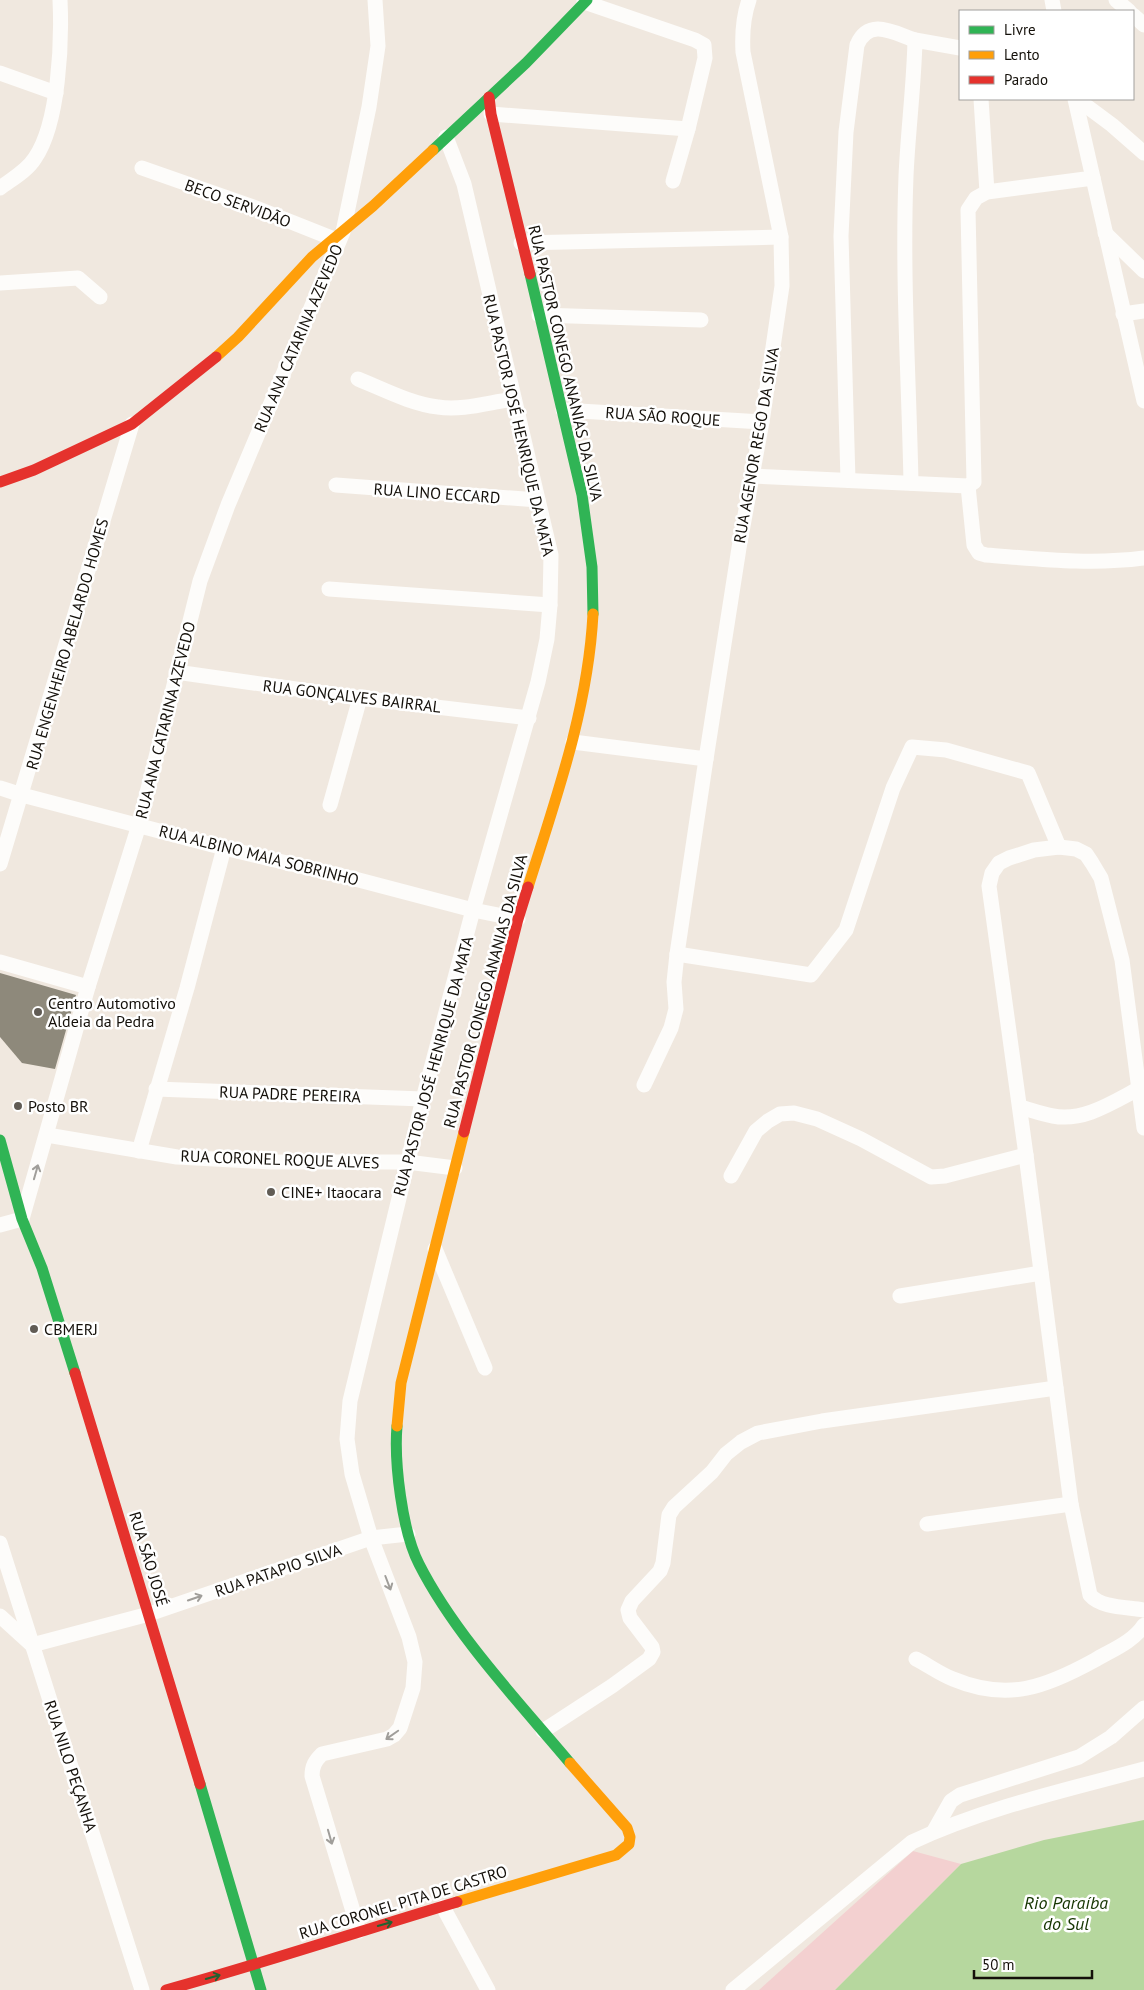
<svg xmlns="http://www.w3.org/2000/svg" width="1144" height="1990" font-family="'PT Sans',sans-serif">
<rect width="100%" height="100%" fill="#f0e8df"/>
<!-- green -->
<polygon fill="#f3d0d0" points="913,1851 961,1864 835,1990 759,1990"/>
<!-- water -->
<polygon fill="#b6d79e" points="1144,1820 1144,1990 835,1990 961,1864 1044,1840"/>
<!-- building -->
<polygon fill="#8e897b" points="0,973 76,995 55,1069 22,1063 0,1037"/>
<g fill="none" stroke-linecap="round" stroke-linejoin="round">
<!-- street -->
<g stroke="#fdfcfa" stroke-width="15">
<polyline points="1052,0 1054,11"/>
<polyline points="1116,0 1129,11"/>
<polyline points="1133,15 1144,25"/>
<polyline points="0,73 56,93"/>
<polyline points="981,99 987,192"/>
<polyline points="1077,99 1112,125 1144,153"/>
<polyline points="491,114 688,129 705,58 704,45 695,40 584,2"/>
<polyline points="142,168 256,208 334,239"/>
<polyline points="1093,178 1144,401"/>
<polyline points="673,181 688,129"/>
<path d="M0,188C12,179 27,171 35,158C59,123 62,42 60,0"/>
<polyline points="1105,233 1144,271"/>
<polyline points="521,243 781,237"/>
<polyline points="0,283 78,278 100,297"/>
<polyline points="1123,314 1144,311"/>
<polyline points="539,315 701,320"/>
<path d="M358,379C383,389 411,404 438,407C462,411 490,402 514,399"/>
<polyline points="563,410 762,422"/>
<polyline points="752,476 968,486 974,482 968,210 976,198 987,192 1093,178 1075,99"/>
<path d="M848,480L841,236L846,132L857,45C869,17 894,33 915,40"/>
<path d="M911,483C909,381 902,278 906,176C908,131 914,85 915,40L960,48"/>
<polyline points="336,485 538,500"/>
<path d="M968,486L974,545L979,553L986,555C1039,559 1091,565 1144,558"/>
<polyline points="329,589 550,605"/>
<polyline points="176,672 360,698 529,718"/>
<path d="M573,742L706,759L739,548L762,422L782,286L781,237L743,52C742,34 743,17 749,0"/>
<polyline points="0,788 22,795 224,848 355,879 473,910 518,919"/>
<polyline points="330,805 360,698"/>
<polyline points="0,864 132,424"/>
<polyline points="677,954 811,975 846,930 893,788 912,747 946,750 1028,773 1059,847"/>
<polyline points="0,962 88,987"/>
<polyline points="644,1085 671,1028 676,1009 674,982 677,954 706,759"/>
<polyline points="156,1089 423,1099"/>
<path d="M1020,1107C1031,1110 1042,1114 1053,1116C1084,1122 1113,1102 1140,1088"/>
<path d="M1144,1128L1122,960L1101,878L1092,863L1086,854L1076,849L1059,847L1034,850L1009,858L999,863L992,873L989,886L1026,1155L1071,1504L1090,1595C1101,1608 1127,1607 1144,1610"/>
<polyline points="47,1135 177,1157 271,1162 407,1162 455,1168"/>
<polyline points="139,1151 187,988 224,848"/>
<polyline points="731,1176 756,1131 768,1121 780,1114 794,1113 817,1119 861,1139 931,1177 945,1176 1026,1155"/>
<polyline points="0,1225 22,1219 88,987 139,825 200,581 228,505 343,232 369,107 378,46 375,0"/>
<polyline points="435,1249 485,1368"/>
<polyline points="900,1296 1041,1273"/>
<polyline points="927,1524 1071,1504"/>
<polyline points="0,1543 142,1990"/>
<polyline points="0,1616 32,1645 149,1614 371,1538 408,1534"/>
<path d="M916,1659C928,1665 940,1674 953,1679C1008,1702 1046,1687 1095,1660C1112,1650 1133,1642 1144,1625"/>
<polyline points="543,1731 612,1686 649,1659 653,1652 652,1647 630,1618 628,1610 632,1601 660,1571 663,1563 669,1515 674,1507 712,1472 726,1454 741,1442 758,1433 822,1421 1056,1388"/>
<polyline points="934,1831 951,1801 960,1795 1079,1757 1111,1737 1144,1708"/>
<polyline points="443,1907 488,1990"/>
<path d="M359,1931L312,1776C312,1766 315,1761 322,1754L387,1739L394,1735L400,1728L413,1688L415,1662L409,1637L371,1538L352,1474L347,1439L350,1401L423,1099L473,910L538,682L547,639L550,605L551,555L464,184L446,137"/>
<path d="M733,1990L912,1842C985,1808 1066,1790 1144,1769"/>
</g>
<!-- fast -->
<g stroke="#30b455" stroke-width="11">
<polyline points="433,150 526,63 587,0"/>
<polyline points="530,274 582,495 592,567 593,614"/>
<polyline points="0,1140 22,1219 42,1268 75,1373"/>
<path d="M397,1426C394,1462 402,1531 419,1564C455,1635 519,1702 570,1763"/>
<polyline points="200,1784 261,1990"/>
</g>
<!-- slow -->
<g stroke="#ff9f0a" stroke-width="11">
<polyline points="216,357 238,337 312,257 373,206 433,150"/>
<path d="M528,887C556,798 588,709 593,614"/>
<polyline points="397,1426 401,1383 464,1132"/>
<polyline points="457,1902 616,1855 629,1844 630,1837 627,1828 570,1763"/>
</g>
<!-- jam -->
<g stroke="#e5322d" stroke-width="11">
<polyline points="489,97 491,114 530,274"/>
<polyline points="0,482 34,470 132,424 216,357"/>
<polyline points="464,1132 518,919 528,887"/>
<polyline points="75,1373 200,1784"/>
<path d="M166,1990C264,1963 360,1931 457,1902"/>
</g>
</g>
<!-- one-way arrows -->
<defs><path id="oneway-shaft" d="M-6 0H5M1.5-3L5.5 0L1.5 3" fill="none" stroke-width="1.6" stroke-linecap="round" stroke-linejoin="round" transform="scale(1.25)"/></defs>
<g stroke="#a09e9a">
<use href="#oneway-shaft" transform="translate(36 1172) rotate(-74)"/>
<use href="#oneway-shaft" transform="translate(388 1583) rotate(69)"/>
<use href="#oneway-shaft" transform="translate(195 1598) rotate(-19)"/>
<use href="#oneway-shaft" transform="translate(392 1735) rotate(145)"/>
<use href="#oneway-shaft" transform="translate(330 1837) rotate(74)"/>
</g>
<g stroke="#226230">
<use href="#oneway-shaft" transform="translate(385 1924) rotate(-16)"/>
<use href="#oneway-shaft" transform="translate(213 1977) rotate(-16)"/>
</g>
<!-- markers -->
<g fill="#615c55" stroke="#fff" stroke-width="2">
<circle cx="38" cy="1012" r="5"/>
<circle cx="18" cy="1106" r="5"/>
<circle cx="271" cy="1192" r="5"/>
<circle cx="34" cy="1329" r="5"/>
</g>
<g text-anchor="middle" stroke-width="5" stroke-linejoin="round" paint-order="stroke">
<!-- street labels -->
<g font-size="16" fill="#14100a" stroke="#fff">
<text transform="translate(238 203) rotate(20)" y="6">BECO SERVIDÃO</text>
<text transform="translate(298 338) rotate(-67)" y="6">RUA ANA CATARINA AZEVEDO</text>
<text transform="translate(566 363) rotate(77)" y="6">RUA PASTOR CONEGO ANANIAS DA SILVA</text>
<text transform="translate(663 416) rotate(4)" y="6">RUA SÃO ROQUE</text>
<text transform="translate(519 425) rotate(77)" y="6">RUA PASTOR JOSÉ HENRIQUE DA MATA</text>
<text transform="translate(756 445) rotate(-80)" y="6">RUA AGENOR REGO DA SILVA</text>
<text transform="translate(437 493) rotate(4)" y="6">RUA LINO ECCARD</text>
<text transform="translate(67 644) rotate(-74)" y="6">RUA ENGENHEIRO ABELARDO HOMES</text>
<text transform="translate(352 696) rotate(7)" y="6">RUA GONÇALVES BAIRRAL</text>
<text transform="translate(165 720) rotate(-76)" y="6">RUA ANA CATARINA AZEVEDO</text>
<text transform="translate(259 855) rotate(14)" y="6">RUA ALBINO MAIA SOBRINHO</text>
<text transform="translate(485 991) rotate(-75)" y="6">RUA PASTOR CONEGO ANANIAS DA SILVA</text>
<text transform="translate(433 1066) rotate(-75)" y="6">RUA PASTOR JOSÉ HENRIQUE DA MATA</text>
<text transform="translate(290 1094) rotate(2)" y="6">RUA PADRE PEREIRA</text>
<text transform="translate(280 1159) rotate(2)" y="6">RUA CORONEL ROQUE ALVES</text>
<text transform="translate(149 1559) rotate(73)" y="6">RUA SÃO JOSÉ</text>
<text transform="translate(278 1570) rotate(-19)" y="6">RUA PATAPIO SILVA</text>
<text transform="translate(71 1766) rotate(72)" y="6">RUA NILO PEÇANHA</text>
<text transform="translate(403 1902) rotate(-17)" y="6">RUA CORONEL PITA DE CASTRO</text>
</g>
<!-- poi labels -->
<g font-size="16" fill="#14100a" stroke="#fff" text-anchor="start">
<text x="48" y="1009">Centro Automotivo<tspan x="48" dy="18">Aldeia da Pedra</tspan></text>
<text x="28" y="1112">Posto BR</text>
<text x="281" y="1198">CINE+ Itaocara</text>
<text x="44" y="1335">CBMERJ</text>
</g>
<!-- water labels -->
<g font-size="18" font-style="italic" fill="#153500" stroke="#fff">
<text x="1066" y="1909">Rio Paraíba<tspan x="1066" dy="21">do Sul</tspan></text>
</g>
</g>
<!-- legend -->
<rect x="959" y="10" width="175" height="90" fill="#ffffff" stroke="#a19f9d"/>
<rect x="969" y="26" width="25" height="8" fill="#30b455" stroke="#a19f9d"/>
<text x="1004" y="35" font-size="15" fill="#14100a">Livre</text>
<rect x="969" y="51" width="25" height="8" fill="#ff9f0a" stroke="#a19f9d"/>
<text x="1004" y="60" font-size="15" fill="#14100a">Lento</text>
<rect x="969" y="76" width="25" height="8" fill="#e5322d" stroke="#a19f9d"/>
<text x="1004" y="85" font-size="15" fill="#14100a">Parado</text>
<!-- scale -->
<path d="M974 1970v8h118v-8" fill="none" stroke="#14100a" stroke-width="2.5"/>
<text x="982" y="1970" font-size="15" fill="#14100a" stroke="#ffffff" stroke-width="4" paint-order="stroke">50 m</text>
</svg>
